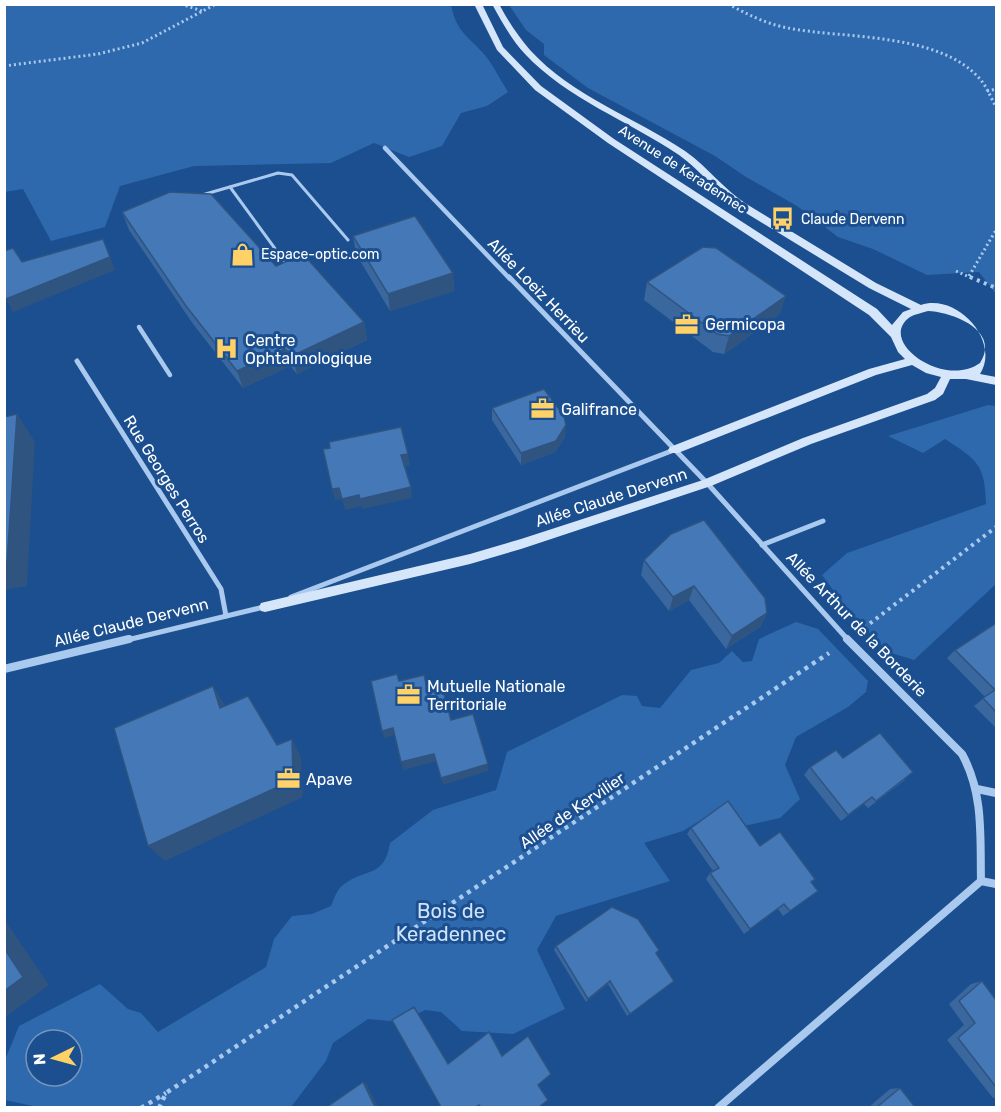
<svg xmlns="http://www.w3.org/2000/svg" width="1001" height="1112" font-family="Rubik,sans-serif">
<rect width="100%" height="100%" fill="#1b4f8f"/>
<!-- green -->
<g fill="#2e69ad" fill-rule="evenodd">
<path d="M5,5H451C457,35 471,37 488,59C495,69 501,81 508,92L487,106L461,113L442,146L409,157L374,143L331,163L194,166L120,186L105,227L51,241L23,189L5,192Z"/>
<polygon points="509,5 996,5 996,294 979,272 927,275 873,249 838,237 797,206 746,177 715,156 588,88 544,55 544,44 526,30"/>
<path d="M988,405L996,406V584L914,660L888,652L850,613L822,575L847,553L986,504C985,464 977,460 945,439L923,453L888,436Z"/>
<path d="M796,622L818,629L868,681L866,692L848,707L796,737L785,765L800,799L780,818L744,826L724,806L683,831L644,843L670,881L556,916L537,950L565,1009L513,1034L462,1031L441,1012L425,1010L401,1022L368,1019L333,1043L326,1061L291,1107L42,1108L5,1100V1060L19,1026L100,984L128,1009L141,1013L158,1032L266,967L274,939L292,916L312,914L331,906C334,899 337,889 343,885C366,867 384,879 390,843L433,810L496,790L507,752L622,695L637,696L642,706L660,708L691,670L719,663L732,651L743,662L752,661L759,639ZM36,1040H72V1076H36Z"/>
</g>
<g fill="none" stroke-linecap="round" stroke-linejoin="round">
<!-- path-far2 -->
<g stroke="#a9c9ee" stroke-width="3" stroke-dasharray="2 3" stroke-linecap="butt">
<polyline points="181,4 202,11"/>
<path d="M728,4C747,14 766,24 788,28C844,39 939,32 980,79C987,87 991,98 996,107"/>
<polyline points="4,66 98,54 142,43 216,4"/>
<polyline points="987,91 996,89"/>
<polyline points="956,271 974,279"/>
<polyline points="969,276 996,230"/>
</g>
<!-- path-far1 -->
<g stroke="#a9c9ee" stroke-width="4" stroke-dasharray="3 4.5" stroke-linecap="butt">
<polyline points="970,277 996,288"/>
<polyline points="864,628 996,527"/>
</g>
<!-- path -->
<g stroke="#a9c9ee" stroke-width="4.5" stroke-dasharray="4 5" stroke-linecap="butt">
<polyline points="141,1108 166,1093"/>
<polyline points="159,1108 166,1093 829,653"/>
</g>
<!-- lane-far1 -->
<g stroke="#a9c9ee" stroke-width="3">
<polyline points="230,187 287,265"/>
<polyline points="202,195 278,173 292,175 348,240"/>
</g>
<!-- lane -->
<polyline stroke="#a9c9ee" stroke-width="4.5" points="139,327 170,375"/>
<!-- street-far2 -->
<polyline stroke="#a9c9ee" stroke-width="4.5" points="385,148 510,279"/>
<!-- street-far1 -->
<g stroke="#a9c9ee" stroke-width="5">
<polyline points="509,277 707,483 849,641"/>
<polyline points="77,361 221,589 226,616"/>
<polyline points="762,545 823,521"/>
<polyline points="291,597 674,450"/>
<polyline points="123,641 268,606"/>
</g>
<!-- street -->
<g stroke="#a9c9ee" stroke-width="8">
<path d="M847,639L962,754C984,794 980,837 981,881L996,884"/>
<polyline points="4,669 129,639"/>
<polyline points="977,789 996,793"/>
<polyline points="718,1108 981,881"/>
</g>
<!-- secondary -->
<path fill="#d6e6fa" fill-rule="evenodd" d="M474,4H482L503,47L541,86L614,139L877,309L892,325L903,312L911,309L869,288L741,210C718,194 701,171 679,155C629,121 567,99 525,54C511,39 502,22 492,4H499C508,21 518,36 530,50C572,96 634,117 685,151C708,167 724,190 748,205L876,283L921,305C957,293 1001,341 980,374L996,377V385L966,379H950L943,394L935,400L811,444L711,486L521,549L470,564L265,612L261,611L259,607L261,603L265,602L470,554L521,539L703,480L803,438L927,394L935,388L941,377L926,373L912,365L876,375L678,453H670L668,450L670,447L869,369L905,359L898,352L891,337L869,315L608,143L535,90L497,50ZM928,311C952,312 1001,330 980,363C944,389 876,341 910,317C915,314 922,313 928,311Z"/>
</g>
<!-- wall -->
<g fill="#3a679d">
<polygon points="122,212 276,266 364,322 367,340 297,374 290,366 243,388 193,324 129,230"/>
<polygon points="353,236 453,273 454,291 390,311 356,254"/>
<polygon points="647,282 780,314 724,354 713,352 644,300"/>
<polygon points="492,408 565,437 555,452 521,465 492,420"/>
<polygon points="644,560 767,613 760,627 726,649 689,600 669,611 641,575"/>
<polygon points="996,624 996,728 974,706 985,697 947,658 955,650"/>
<polygon points="843,758 905,780 868,808 864,804 841,821 804,775 810,767"/>
<polygon points="691,828 760,846 811,882 818,891 783,916 778,909 744,934 706,879 710,873 713,871 687,834"/>
<polygon points="556,946 659,950 656,954 670,984 627,1016 608,984 586,1002 554,950"/>
<polygon points="982,981 996,999 996,1098 993,1098 947,1040 964,1025 949,1004 971,984"/>
<polygon points="900,1088 915,1107 869,1107 890,1089"/>
</g>
<!-- shaded-wall -->
<g fill="#305480">
<polygon points="103,239 115,270 13,312 6,299"/>
<polygon points="453,273 454,291 390,311 388,294"/>
<polygon points="786,296 780,314 724,354 729,336"/>
<polygon points="364,322 367,340 297,374 292,356"/>
<polygon points="285,349 290,366 243,388 237,371"/>
<polygon points="17,414 35,442 27,586 4,590 4,562"/>
<polygon points="566,425 565,437 555,452 521,465 521,453"/>
<polygon points="408,454 410,465 403,467 401,455"/>
<polygon points="411,487 412,498 362,509 362,506 345,510 342,499 359,495"/>
<polygon points="339,488 342,499 335,500 332,489"/>
<polygon points="694,586 689,600 669,611 673,597"/>
<polygon points="767,613 760,627 726,649 732,636"/>
<polygon points="213,686 226,707 220,708"/>
<polygon points="393,728 395,735 384,738 382,731"/>
<polygon points="292,739 301,757 303,797 165,861 148,846"/>
<polygon points="434,754 436,761 403,770 401,762"/>
<polygon points="488,764 488,771 443,785 441,778"/>
<polygon points="872,797 864,804 841,821 848,815"/>
<polygon points="4,919 49,985 4,1018"/>
<polygon points="610,981 608,984 586,1002 588,999"/>
<polygon points="363,1082 366,1083 378,1107 375,1107"/>
</g>
<!-- building -->
<g fill="#4478b7" stroke="#305480" stroke-width="1.5">
<polygon points="170,192 211,194 276,266 303,254 364,322 292,356 285,349 237,371 186,306 122,212"/>
<polygon points="415,216 453,273 388,294 353,236"/>
<polygon points="103,239 110,257 6,299 4,298 4,251 13,248 22,262"/>
<polygon points="703,247 716,248 786,296 729,336 717,334 647,282"/>
<polygon points="544,389 564,416 566,425 556,441 521,453 492,408"/>
<polygon points="17,414 7,562 4,562 4,417"/>
<polygon points="401,427 408,454 401,455 411,487 360,499 359,495 342,499 339,488 332,489 323,449 330,448 329,442"/>
<polygon points="704,520 765,598 767,613 732,636 694,586 673,597 644,560 671,534"/>
<polygon points="996,623 996,712 983,698 995,690 955,650"/>
<polygon points="397,674 399,681 424,675 428,691 442,687 451,720 473,714 488,764 441,778 434,754 401,762 393,728 382,731 371,681"/>
<polygon points="213,686 220,708 248,696 277,745 292,739 293,780 148,846 114,728"/>
<polygon points="880,733 913,772 876,801 872,797 848,815 810,767 836,750 843,758"/>
<polygon points="728,801 760,846 780,832 815,879 811,882 818,891 790,911 784,904 750,929 710,873 719,868 691,828"/>
<polygon points="612,907 638,919 659,950 656,953 674,981 630,1014 610,981 588,999 556,946"/>
<polygon points="4,948 23,977 4,991"/>
<polygon points="982,981 996,1000 996,1087 958,1038 975,1023 959,1001"/>
<polygon points="414,1007 448,1064 489,1032 502,1056 528,1036 551,1074 538,1085 548,1100 539,1107 481,1107 479,1105 476,1107 441,1107 392,1020"/>
<polygon points="363,1082 375,1107 327,1107"/>
<polygon points="900,1088 915,1107 877,1107"/>
</g>
<!-- icons -->
<defs>
<symbol id="bus-bare" viewBox="-9 -9 18 18"><path d="M-5-6H5V4H4V6H2V4H-2V6H-4V4H-5ZM-3.5-4V0h7V-4ZM-3.5 1.2v1.5H-2V1.2ZM2 1.2v1.5H3.5V1.2Z" fill="#ffd166" stroke="#1b4f8f" stroke-width="2.5" paint-order="stroke"/></symbol>
<symbol id="shop-bare" viewBox="-9 -9 18 18"><path d="M-5-2.5h2.3a2.7 3.5 0 0 1 5.4 0H5L5.5 6h-11ZM-1.5-2.5h3a1.5 2.3 0 0 0-3 0Z" fill="#ffd166" stroke="#1b4f8f" stroke-width="2.5" paint-order="stroke"/></symbol>
<symbol id="office-bare" viewBox="-9 -9 18 18"><path d="M-6-3h4V-5.5h4V-3h4V5H-6ZM-1-4.5V-3h2v-1.5ZM-6 0V1H6V0Z" fill="#ffd166" stroke="#1b4f8f" stroke-width="2.5" paint-order="stroke"/></symbol>
<symbol id="hospital-bare" viewBox="-9 -9 18 18"><path d="M-5-5h3v3.5h4V-5h3V5h-3V1.5h-4V5h-3Z" fill="#ffd166" stroke="#1b4f8f" stroke-width="2.5" paint-order="stroke"/></symbol>
</defs>
<g fill-rule="evenodd">
<use href="#bus-bare" x="766" y="202" width="33" height="33"/>
<use href="#shop-bare" x="226" y="238" width="33" height="33"/>
<use href="#office-bare" x="670" y="308" width="33" height="33"/>
<use href="#hospital-bare" x="210" y="332" width="33" height="33"/>
<use href="#office-bare" x="526" y="392" width="33" height="33"/>
<use href="#office-bare" x="392" y="678" width="33" height="33"/>
<use href="#office-bare" x="272" y="762" width="33" height="33"/>
</g>
<g text-anchor="middle" stroke-width="6" stroke-linejoin="round" paint-order="stroke">
<!-- far-street labels -->
<g font-size="14" fill="#fff" stroke="#1b4f8f">
<text transform="translate(683 169) rotate(33)" y="5">Avenue de Keradennec</text>
</g>
<!-- far-poi labels -->
<g font-size="14" fill="#fff" stroke="#1b4f8f" text-anchor="start">
<text x="801" y="224">Claude Dervenn</text>
<text x="261" y="259">Espace-optic.com</text>
</g>
<!-- street labels -->
<g font-size="16" fill="#fff" stroke="#1b4f8f">
<text transform="translate(539 290) rotate(46)" y="6">Allée Loeiz Herrieu</text>
<text transform="translate(167 479) rotate(58)" y="6">Rue Georges Perros</text>
<text transform="translate(611 497) rotate(-18)" y="6">Allée Claude Dervenn</text>
<text transform="translate(131 622) rotate(-14)" y="6">Allée Claude Dervenn</text>
<text transform="translate(857 624) rotate(46)" y="6">Allée Arthur de la Borderie</text>
<text transform="translate(572 810) rotate(-34)" y="6">Allée de Kervilier</text>
</g>
<!-- poi labels -->
<g font-size="16" fill="#fff" stroke="#1b4f8f" text-anchor="start">
<text x="705" y="330">Germicopa</text>
<text x="245" y="346">Centre<tspan x="245" dy="18">Ophtalmologique</tspan></text>
<text x="561" y="415">Galifrance</text>
<text x="427" y="692">Mutuelle Nationale<tspan x="427" dy="18">Territoriale</tspan></text>
<text x="306" y="785">Apave</text>
</g>
<!-- near-park labels -->
<g font-size="20" fill="#cfe3fa" stroke="#1b4f8f">
<text x="451" y="918">Bois de<tspan x="451" dy="23">Keradennec</tspan></text>
</g>
</g>
<!-- border -->
<rect width="1001" height="1112" fill="none" stroke="#ffffff" stroke-width="12"/>
<!-- north arrow -->
<g transform="translate(54 1058) rotate(265)"><circle r="28" fill="#1b4f8f" stroke="#7695bc" stroke-width="1.5"/>
<path d="M0-4.5L10 22L0 15L-10 22Z" fill="#ffd166"/>
<text y="-9" font-size="16" font-weight="bold" text-anchor="middle" fill="#ffffff">N</text>
</g>
</svg>
